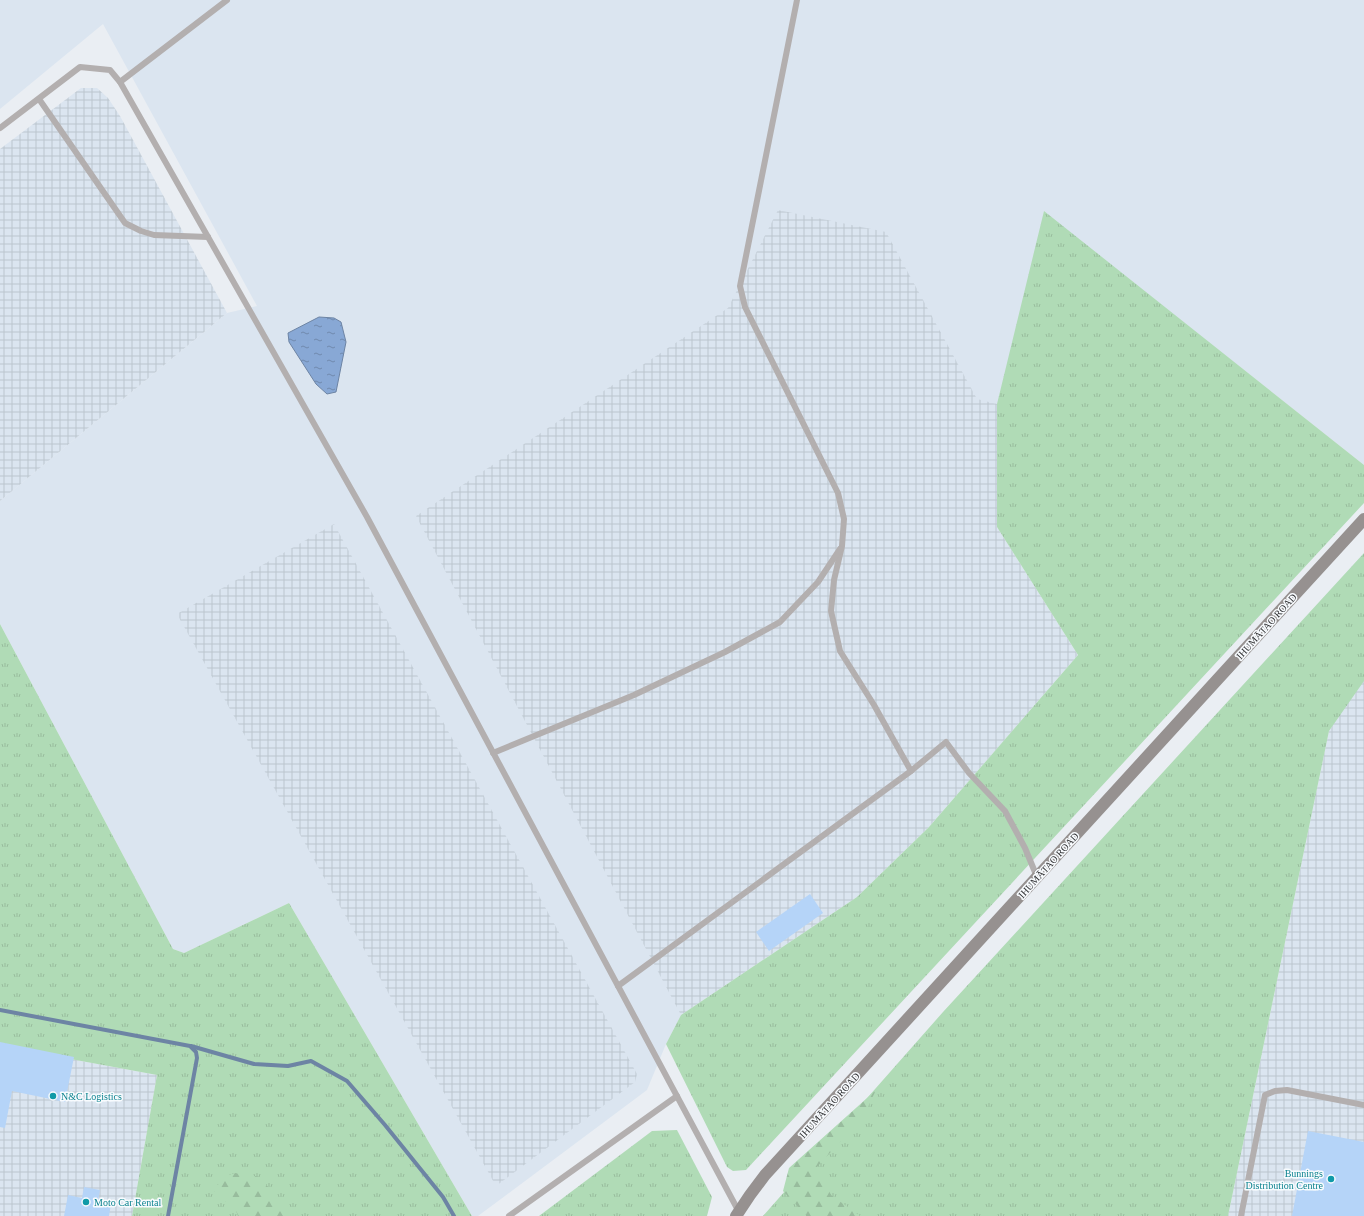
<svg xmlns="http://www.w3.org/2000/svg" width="1364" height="1216" font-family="'Times New Roman',serif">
<defs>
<pattern id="industrial-grid" width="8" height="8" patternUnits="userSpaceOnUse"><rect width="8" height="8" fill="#dbe5f0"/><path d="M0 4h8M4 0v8" fill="none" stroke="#bcc5ce"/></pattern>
<pattern id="grass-tufts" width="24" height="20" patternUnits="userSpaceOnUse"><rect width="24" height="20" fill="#b0dbb6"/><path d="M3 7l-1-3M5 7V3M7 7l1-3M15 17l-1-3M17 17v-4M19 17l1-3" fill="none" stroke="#98bc9d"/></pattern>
<pattern id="forest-firs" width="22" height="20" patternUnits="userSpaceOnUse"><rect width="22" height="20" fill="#b0dbb6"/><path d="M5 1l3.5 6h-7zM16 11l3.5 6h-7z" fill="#98bc9d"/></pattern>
<pattern id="water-ripples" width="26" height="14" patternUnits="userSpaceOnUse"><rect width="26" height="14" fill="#88a8d5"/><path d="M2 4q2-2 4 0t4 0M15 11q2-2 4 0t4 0" fill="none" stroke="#7089ad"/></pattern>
</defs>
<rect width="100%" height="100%" fill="#eaeef3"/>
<!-- built -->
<polygon fill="#dbe5f0" points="0,0 1364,0 1364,465 1044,212 997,527 681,1015 666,1044 647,1090 478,1216 472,1216 289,903 184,953 173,949 0,624 0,501 227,313 257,306 103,24 0,109"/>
<!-- industrial -->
<g fill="url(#industrial-grid)">
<polygon points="81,88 97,88 108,98 120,116 227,313 0,501 0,149"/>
<polygon points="778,210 886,232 977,399 997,404 997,527 1078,655 929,827 857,897 681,1015 416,516 728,308"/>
<polygon points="334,524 637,1074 635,1082 496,1186 177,614"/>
<polygon points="1364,676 1364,1216 1228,1216 1329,731"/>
<polygon points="0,1046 157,1075 132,1216 0,1216"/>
</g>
<!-- grass -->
<g fill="url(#grass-tufts)">
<polygon points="1044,211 1364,465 1364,503 746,1170 733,1171 727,1167 666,1044 681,1015 857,897 929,827 1078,655 997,527 997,404"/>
<polygon points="1364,553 1364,681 1329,731 1228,1216 763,1216 943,1012"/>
<polygon points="0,624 173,949 184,953 289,903 472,1216 132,1216 157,1075 0,1046"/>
<polygon points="677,1130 712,1197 707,1216 539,1216 652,1131"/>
</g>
<!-- forest -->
<g fill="url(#forest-firs)">
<polygon points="876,1090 863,1117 817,1167 831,1195 860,1216 807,1216 783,1191 789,1168"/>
<polygon points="235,1173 260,1177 280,1202 297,1216 238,1216 236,1211 214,1191 223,1177"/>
</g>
<!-- water -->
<polygon fill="url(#water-ripples)" stroke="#6d84a4" points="319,317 334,318 341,322 346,342 336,392 327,394 316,384 289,342 288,333"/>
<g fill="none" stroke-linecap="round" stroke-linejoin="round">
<!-- stream -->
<g stroke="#6d84a4" stroke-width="4">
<polyline points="0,1010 190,1046 196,1052 197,1058 168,1216"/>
<polyline points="191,1046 254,1064 288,1066 311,1061 347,1081 385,1125 443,1197 454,1216"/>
</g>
</g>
<!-- building -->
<g fill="#b5d4f8">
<polygon points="810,894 823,913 769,951 756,932"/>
<polygon points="0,1042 74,1057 65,1102 12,1091 5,1128 0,1127"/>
<polygon points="1308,1131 1364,1142 1364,1216 1292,1216"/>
<polygon points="84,1187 100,1190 98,1201 111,1204 109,1216 64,1216 68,1195 82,1198"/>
</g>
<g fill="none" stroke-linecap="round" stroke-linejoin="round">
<!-- lane -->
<g stroke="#b3afaf" stroke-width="6">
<polyline points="797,0 740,286 745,307 838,493 844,519 842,546 834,580 831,611 840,651 874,705 911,771"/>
<polyline points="120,82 227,0"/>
<polyline points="39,99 125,223 141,231 154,235 208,237"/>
<polyline points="0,128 80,67 110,70 120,82 367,517 739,1212"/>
<polyline points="493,753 634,695 725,652 780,622 818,582 840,549"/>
<polyline points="618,986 911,771 946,742 969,773 1005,811 1025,848 1037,877"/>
<polyline points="509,1216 677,1096"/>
<polyline points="1241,1216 1265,1095 1275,1091 1287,1090 1364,1105"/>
</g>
<!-- secondary -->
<polyline stroke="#969190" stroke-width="12" points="736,1216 750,1195 765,1175 1364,519"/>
</g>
<!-- markers -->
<g fill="#0f9aa8" stroke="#f8fbfe" stroke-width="1.5">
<circle cx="53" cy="1096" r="4"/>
<circle cx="1331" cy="1179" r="4"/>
<circle cx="86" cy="1202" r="4"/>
</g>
<g text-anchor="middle" stroke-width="3" stroke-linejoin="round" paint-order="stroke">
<!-- street labels -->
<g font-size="10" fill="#2e2f31" stroke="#f8fbfe">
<text transform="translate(1266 626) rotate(-48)" y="4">IHUMĀTAO ROAD</text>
<text transform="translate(1048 865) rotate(-48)" y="4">IHUMĀTAO ROAD</text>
<text transform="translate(829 1105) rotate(-48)" y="4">IHUMĀTAO ROAD</text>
</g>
<!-- culture labels -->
<g font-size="10" fill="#0d838f" stroke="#f8fbfe" text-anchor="start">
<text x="61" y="1100">N&amp;C Logistics</text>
<text x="1323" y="1177" text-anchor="end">Bunnings<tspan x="1323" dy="12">Distribution Centre</tspan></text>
<text x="94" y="1206">Moto Car Rental</text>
</g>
</g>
</svg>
